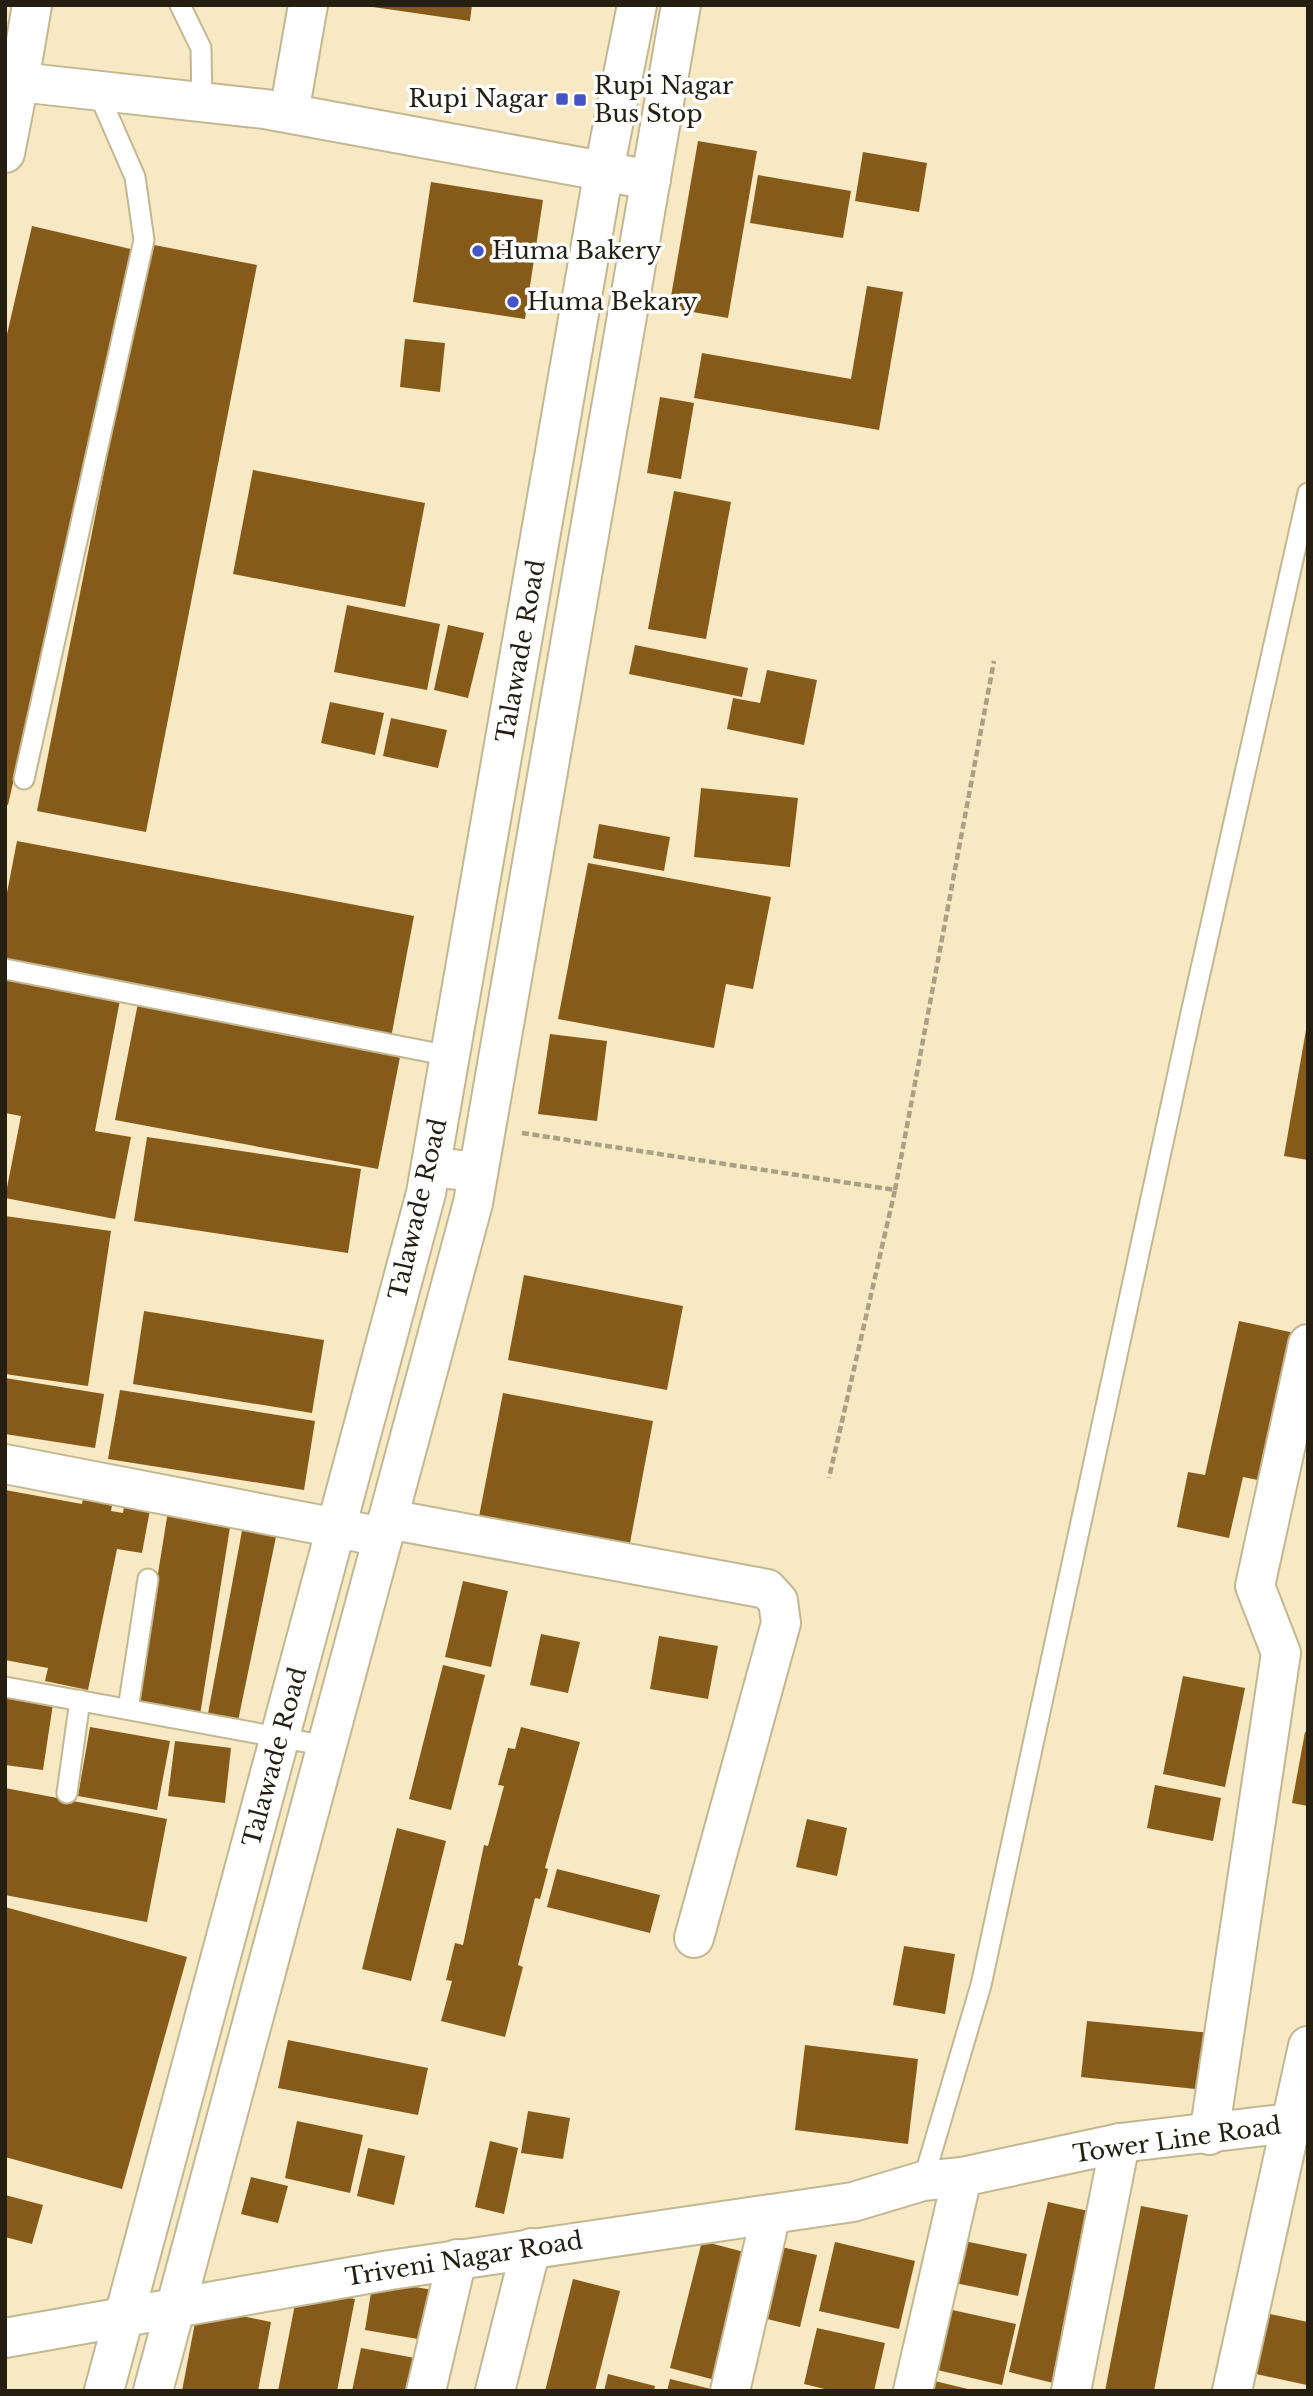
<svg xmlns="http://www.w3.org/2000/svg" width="1313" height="2396" font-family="'Libre Baskerville',serif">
<rect width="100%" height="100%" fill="#f6e9c3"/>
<!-- building -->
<g fill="#865a19">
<polygon points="359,5 472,5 470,21"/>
<polygon points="698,141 757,151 728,318 669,308"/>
<polygon points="863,152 927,163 919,212 855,201"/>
<polygon points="758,175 851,191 843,238 750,223"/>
<polygon points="431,182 543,200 525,319 413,302"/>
<polygon points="32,226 135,250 8,805 5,804 5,343"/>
<polygon points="149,244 257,265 146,832 37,811"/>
<polygon points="867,286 903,292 879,430 694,398 702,353 851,379"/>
<polygon points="405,339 445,343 440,392 400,387"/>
<polygon points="660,397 694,403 681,479 647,473"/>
<polygon points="253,470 425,503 405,607 233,574"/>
<polygon points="674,491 731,502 706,639 648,629"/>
<polygon points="347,605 440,624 427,690 334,672"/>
<polygon points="448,625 484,633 468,698 434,690"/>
<polygon points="635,645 748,668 742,697 629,674"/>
<polygon points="767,670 817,680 804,745 727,729 733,698 760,703"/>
<polygon points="330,702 384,713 375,755 321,743"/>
<polygon points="391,718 447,730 438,768 383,756"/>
<polygon points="701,788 798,798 790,867 694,857"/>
<polygon points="599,824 670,837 664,871 593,858"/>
<polygon points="17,841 414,916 391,1038 5,965 5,903"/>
<polygon points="588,863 771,897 753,989 726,984 714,1048 558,1019"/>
<polygon points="5,978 120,1000 95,1131 131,1137 115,1219 5,1198 21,1116 5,1113"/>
<polygon points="138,1003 401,1052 378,1169 115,1120"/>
<polygon points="1306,1030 1308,1030 1308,1160 1284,1156"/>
<polygon points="550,1034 607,1041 597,1121 538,1114"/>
<polygon points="147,1137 361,1169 348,1253 134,1221"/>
<polygon points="5,1216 111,1231 88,1386 5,1374"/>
<polygon points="524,1275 683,1306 667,1390 508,1360"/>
<polygon points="144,1311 324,1340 312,1413 133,1384"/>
<polygon points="1239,1321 1295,1333 1263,1481 1243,1477 1229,1538 1177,1527 1188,1472 1205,1475"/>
<polygon points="5,1378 104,1394 95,1448 5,1434"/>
<polygon points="120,1390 315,1421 304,1490 108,1459"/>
<polygon points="503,1393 653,1421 627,1559 476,1532"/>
<polygon points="85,1488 114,1493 111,1511 123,1513 126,1494 152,1499 142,1553 117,1549 88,1690 45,1681 48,1668 5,1660 5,1490 82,1504"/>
<polygon points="168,1511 231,1521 200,1715 137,1705"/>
<polygon points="244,1520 278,1527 238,1721 207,1719"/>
<polygon points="463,1581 508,1591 491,1667 445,1657"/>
<polygon points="541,1634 580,1642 568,1693 530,1685"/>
<polygon points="659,1636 718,1646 708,1699 650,1689"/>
<polygon points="443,1665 485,1675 451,1810 409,1799"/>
<polygon points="1183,1676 1245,1688 1225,1787 1163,1774"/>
<polygon points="5,1697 53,1704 43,1770 5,1765"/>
<polygon points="90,1727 170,1741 157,1810 78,1796"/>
<polygon points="521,1727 580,1742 545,1868 548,1869 540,1899 535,1898 518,1965 523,1967 505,2037 441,2021 452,1981 446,1980 455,1943 463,1945 484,1845 488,1846 504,1786 498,1785 508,1748 515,1749"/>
<polygon points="1305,1732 1308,1733 1308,1806 1292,1803"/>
<polygon points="175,1741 231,1748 225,1803 168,1796"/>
<polygon points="1155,1785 1221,1798 1213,1841 1147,1828"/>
<polygon points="5,1788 167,1819 147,1922 5,1895"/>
<polygon points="807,1819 847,1828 837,1876 796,1867"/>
<polygon points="397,1828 446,1841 411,1981 362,1969"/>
<polygon points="557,1869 660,1895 650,1933 547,1907"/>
<polygon points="5,1907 187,1957 122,2189 5,2157"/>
<polygon points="904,1946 955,1954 945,2014 893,2005"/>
<polygon points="1087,2021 1211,2033 1205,2090 1081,2077"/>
<polygon points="288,2040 428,2068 418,2115 278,2088"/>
<polygon points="805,2045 918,2059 908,2144 795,2130"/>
<polygon points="528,2111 570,2118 563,2159 521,2153"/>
<polygon points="297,2121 363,2135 350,2193 285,2178"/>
<polygon points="490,2141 518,2148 504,2214 475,2207"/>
<polygon points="368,2148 405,2156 394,2205 357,2196"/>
<polygon points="251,2177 288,2186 278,2223 241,2214"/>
<polygon points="5,2195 43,2205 32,2244 5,2237"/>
<polygon points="1048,2202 1102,2214 1081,2262 1053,2383 1009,2372"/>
<polygon points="1141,2206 1188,2215 1154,2391 1105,2391"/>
<polygon points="950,2238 1027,2254 1018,2296 941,2280"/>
<polygon points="702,2241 748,2253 715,2380 670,2368"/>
<polygon points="835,2242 915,2261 899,2329 819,2311"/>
<polygon points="768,2244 817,2255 800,2327 751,2315"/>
<polygon points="573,2279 620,2291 595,2391 545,2391"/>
<polygon points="373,2280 433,2290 424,2340 365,2330"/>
<polygon points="298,2289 355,2299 337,2391 278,2391"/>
<polygon points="934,2306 1016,2324 1002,2385 920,2366"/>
<polygon points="198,2307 271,2322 258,2391 182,2391"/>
<polygon points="1270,2314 1308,2322 1307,2385 1256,2374"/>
<polygon points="817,2328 885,2343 874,2391 833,2391 804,2384"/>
<polygon points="361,2348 415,2358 408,2391 352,2391"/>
<polygon points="608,2374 655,2386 654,2391 604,2391"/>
<polygon points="918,2377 972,2390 972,2391 915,2391"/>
<polygon points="670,2379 715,2390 715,2391 667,2391"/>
</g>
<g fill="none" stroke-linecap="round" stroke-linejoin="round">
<defs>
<g id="lane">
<polyline points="180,5 201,48 202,102"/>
<polyline points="24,779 144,240 135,177 97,90"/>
<polyline points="5,969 450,1056"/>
<polyline points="5,1687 327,1746"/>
<polyline points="128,1709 148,1579"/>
<polyline points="67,1793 80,1700"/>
<polyline points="923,2181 981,1985 1191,1013 1308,493"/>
</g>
<g id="street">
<polyline points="19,82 32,5"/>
<polyline points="289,113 308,5"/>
<polyline points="5,153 19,82 265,109 651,180"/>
<polyline points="5,1464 383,1537"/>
<polyline points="388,1519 767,1589 778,1601 781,1623 694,1938"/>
<polyline points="1209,2135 1281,1653 1255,1586 1308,1344"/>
<polyline points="426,2391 457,2259"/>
<polyline points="495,2391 531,2248"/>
<polyline points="730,2391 771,2214"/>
<polyline points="913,2391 962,2177"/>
<polyline points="1071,2391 1120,2143"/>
<polyline points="1232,2391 1308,2046"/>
</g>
<g id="secondary">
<polyline points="431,1167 478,1172"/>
<polyline points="5,2338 390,2270 853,2202 923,2181 962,2177 1120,2143 1308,2121"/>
</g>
<g id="primary">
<polyline points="104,2391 426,1193 604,170 637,5"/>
<polyline points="153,2391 473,1203 681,5"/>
</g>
</defs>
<!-- lane casing -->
<use href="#lane" stroke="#c3b792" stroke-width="23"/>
<!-- street casing -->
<use href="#street" stroke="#c3b792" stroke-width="42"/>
<!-- secondary casing -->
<use href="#secondary" stroke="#c3b792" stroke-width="42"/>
<!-- primary casing -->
<use href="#primary" stroke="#c3b792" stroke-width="42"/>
<!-- path -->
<g stroke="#aaa083" stroke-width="4.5" stroke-dasharray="7 3.5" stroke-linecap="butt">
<polyline points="522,1133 895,1190 829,1478"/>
<polyline points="895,1190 994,661"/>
</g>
<!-- lane -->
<use href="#lane" stroke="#fff" stroke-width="19"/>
<!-- street -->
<use href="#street" stroke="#fff" stroke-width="38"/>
<!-- secondary -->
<use href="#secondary" stroke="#fff" stroke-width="38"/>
<!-- primary -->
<use href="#primary" stroke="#fff" stroke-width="38"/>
</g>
<!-- markers -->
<g fill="#4555c9" stroke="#fff" stroke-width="2.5">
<rect x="555" y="92" width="14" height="14" rx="3.5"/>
<rect x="573" y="93" width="14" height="14" rx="3.5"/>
<circle cx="478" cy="251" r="7"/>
<circle cx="513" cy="302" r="7"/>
</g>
<g text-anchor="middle" stroke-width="7" stroke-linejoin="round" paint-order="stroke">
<!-- poi labels -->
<g font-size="24" fill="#241f11" stroke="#fff" text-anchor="start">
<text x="594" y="94">Rupi Nagar<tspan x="594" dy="28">Bus Stop</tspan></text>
<text x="548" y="107" text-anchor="end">Rupi Nagar</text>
<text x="492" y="259">Huma Bakery</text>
<text x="527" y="310">Huma Bekary</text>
</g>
<!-- street labels -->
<g font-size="24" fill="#241f11" stroke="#fff">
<text transform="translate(521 651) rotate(-80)" y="8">Talawade Road</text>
<text transform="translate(418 1209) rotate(-77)" y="8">Talawade Road</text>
<text transform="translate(275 1757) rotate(-75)" y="8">Talawade Road</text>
<text transform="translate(1177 2140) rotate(-8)" y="8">Tower Line Road</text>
<text transform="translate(464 2259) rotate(-9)" y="8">Triveni Nagar Road</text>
</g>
</g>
<!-- border -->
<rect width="1313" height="2396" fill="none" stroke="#241f11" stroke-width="14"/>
</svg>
